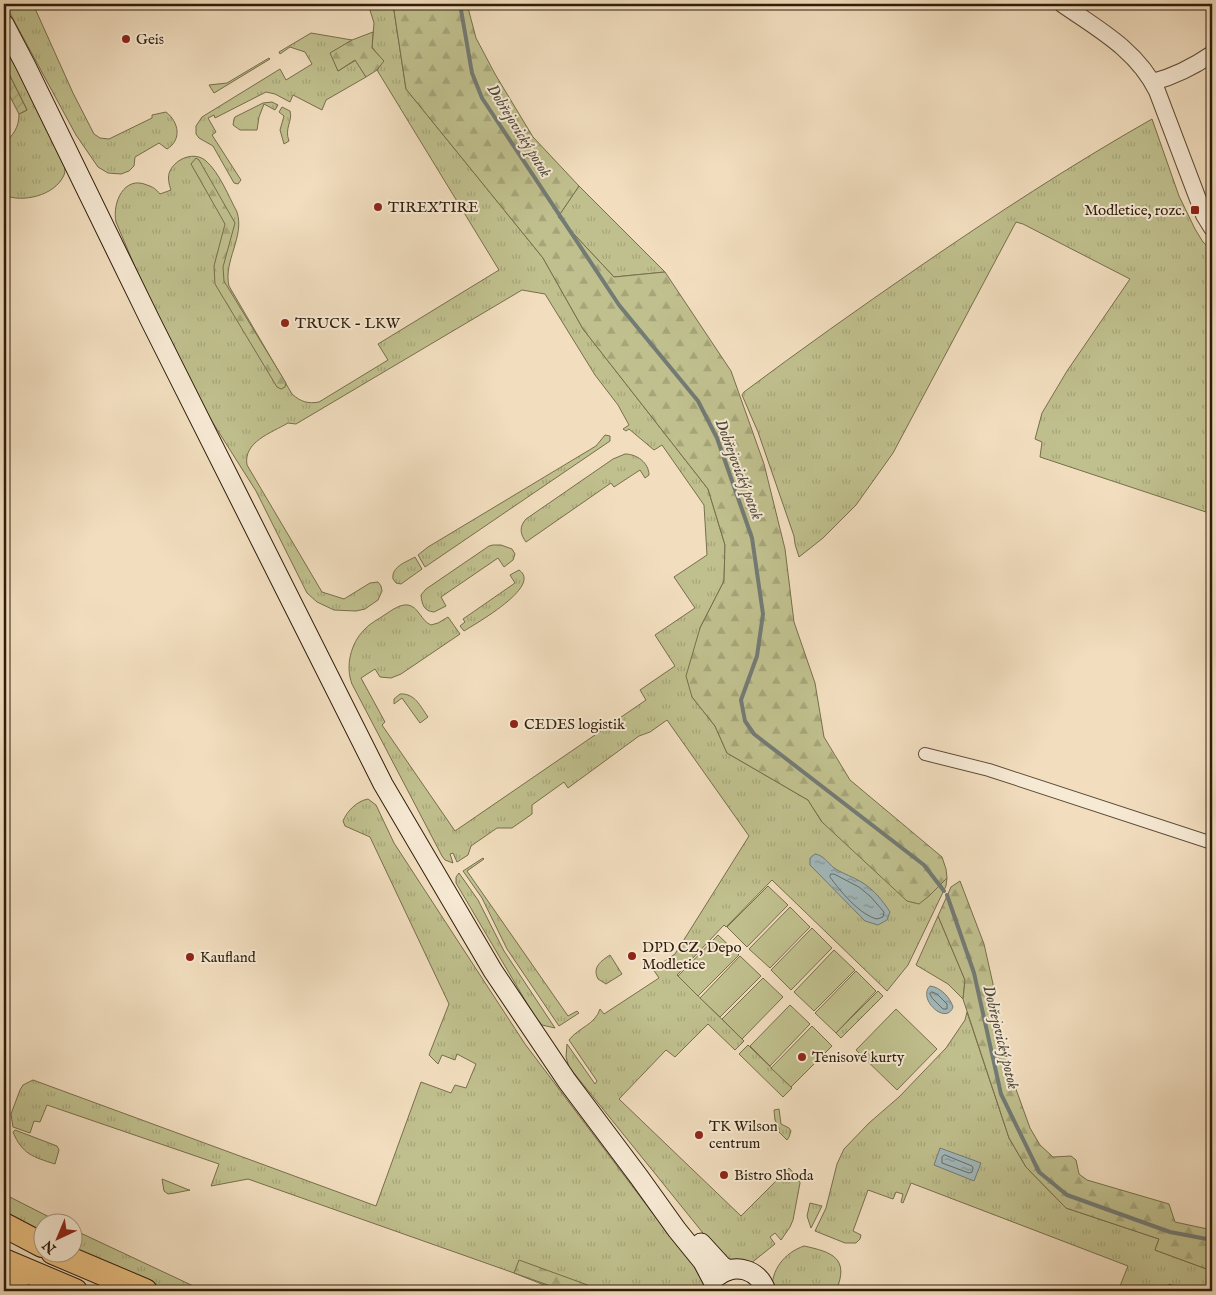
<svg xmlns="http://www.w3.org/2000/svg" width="1216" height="1295" font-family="'IM FELL English',serif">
<defs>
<pattern id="grass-tufts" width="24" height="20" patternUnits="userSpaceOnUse" patternTransform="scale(1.25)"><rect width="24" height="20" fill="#c0c08e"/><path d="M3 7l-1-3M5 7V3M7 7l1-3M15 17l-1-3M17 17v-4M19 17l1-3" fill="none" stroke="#a5a579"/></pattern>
<pattern id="forest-firs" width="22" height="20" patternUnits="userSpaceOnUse" patternTransform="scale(1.25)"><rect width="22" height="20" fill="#c0c08e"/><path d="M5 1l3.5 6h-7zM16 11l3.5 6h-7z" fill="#a5a579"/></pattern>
<pattern id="garden-furrows" width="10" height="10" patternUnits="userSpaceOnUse" patternTransform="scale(1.25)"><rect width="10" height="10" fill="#c0c08e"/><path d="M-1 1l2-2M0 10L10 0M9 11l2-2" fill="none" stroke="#a5a579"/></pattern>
<pattern id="water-ripples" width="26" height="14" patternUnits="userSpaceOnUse" patternTransform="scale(1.25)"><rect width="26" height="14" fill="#a1b9bd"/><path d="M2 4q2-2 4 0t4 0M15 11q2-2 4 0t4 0" fill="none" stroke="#849698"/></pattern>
</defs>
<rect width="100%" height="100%" fill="#f2debf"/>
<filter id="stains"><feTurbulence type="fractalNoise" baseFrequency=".004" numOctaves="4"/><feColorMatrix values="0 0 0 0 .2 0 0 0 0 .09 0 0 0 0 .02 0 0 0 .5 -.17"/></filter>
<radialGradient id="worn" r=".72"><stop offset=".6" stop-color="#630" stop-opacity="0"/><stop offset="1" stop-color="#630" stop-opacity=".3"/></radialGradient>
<!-- grass -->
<g fill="url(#grass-tufts)" stroke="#786e4c">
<path d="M5,4H33L73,93L94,134L100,138L109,139L152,118V115L166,112C179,122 182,140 167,149L159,143L135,157L134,166L129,171L121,174L108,173L98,167L76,135Z"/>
<path d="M368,4H393L406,89L543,258L583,329L708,489L725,545L724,581L700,628L692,697L715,726L727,753L808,800L822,822L929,896L947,878L946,886L908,965L887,991L772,880L726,927L724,925L677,975L744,1041L735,1050L708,1024L675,1057L666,1050L619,1099L741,1216L789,1168L799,1179L800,1183L793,1220L790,1227L781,1240L775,1233L770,1237L775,1244L750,1264L724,1259L569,1067L566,1057L567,1044L595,1084L597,1081L569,1040C579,1027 595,1025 600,1009L604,1014L659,978L653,969L675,954L749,836L667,720L650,732L639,736L568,788L564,782L532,805V814L512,828H497L471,846L468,855L457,862L453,853L450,854L453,863L445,860L442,856L352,684C345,666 351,643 364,630C370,623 379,619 386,614C392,610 400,604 408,605C419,607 421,621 431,625L438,623L448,617L460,634L401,674L391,678L380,677L375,669L361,678L385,722L382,725L455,831L646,700L640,690L675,666L655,635L695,608L674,577L707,555L704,505L662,445L654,450L629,429L626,431L623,429L629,425L618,405L595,375L545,294L522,290L296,424L288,423C271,433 243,442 247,465L322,592L344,599L370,583L378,582L381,586L382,591L378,600L365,609L356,611L334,610L317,602L307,593L256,491L194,393L149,300L116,222C112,203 124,175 147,185C153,187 156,189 160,194L171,190C169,184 167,177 170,171C176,158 195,151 206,161C219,172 229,197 237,212C245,237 223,261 229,286L292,394C301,402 308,404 319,402L388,360L378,344L499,270L377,70L383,61L372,47L374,23Z"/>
<polygon points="311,33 352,40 331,53 338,71 356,60 366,77 326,100 322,110 293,95 290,102 275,94 266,92 215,118 214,115 208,118 216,132 212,135 241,180 238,184 234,183 213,146 199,138 196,134 196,126 202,117 280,69 286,80 312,64 305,52 290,47 280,54 279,52"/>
<path d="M4,43L63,160C64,165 66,170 64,175C55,196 22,203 4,195V144C13,135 19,128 19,114L27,110L4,64Z"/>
<polygon points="269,58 270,59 214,93 209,85 227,83"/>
<polygon points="272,102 278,105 275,110 264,104 259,117 257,130 240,130 233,125 234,119 235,117 263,103"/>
<path d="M282,107L290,111C293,121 284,128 289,141L284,144L280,130L284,116L279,112Z"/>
<path d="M1152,119L1179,196L1195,229L1203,242L1212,250V514L1040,457L1042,442L1035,439L1042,413L1067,371L1130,279L1023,224L1016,222L893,453L856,505L823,538L799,557L795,544L794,536L758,432L742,395L744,392C800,350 858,309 916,269C993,216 1071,165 1152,119Z"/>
<polygon points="579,186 665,272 614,277 558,217"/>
<polygon points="605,435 610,436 610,441 425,567 418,555 428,547 596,446"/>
<path d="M625,454C637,454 649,463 649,475L645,478L640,470L614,487L611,483L526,542C520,534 519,527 526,519L613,459Z"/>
<path d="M493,545H501L512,549L515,554L513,560L504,567L498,558L441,597L446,606L434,612C424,611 422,605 421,595L426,589L489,546Z"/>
<path d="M415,557L422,569L401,584L396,583L393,579C391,567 406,562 415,557Z"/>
<path d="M519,570C543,586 475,624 464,631L460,626L465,622L463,619L515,583L510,575Z"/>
<path d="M400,694C415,693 420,706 428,717L420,723L402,698L394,704V699Z"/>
<path d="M368,799L376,805L394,843L525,1044L654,1215L706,1280L701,1291H559L514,1273L248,1179L211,1186L219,1164L47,1105L40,1122L34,1121L30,1133L13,1127L11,1114L20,1090L23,1085L33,1080L376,1206L421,1082L451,1093L455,1085L466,1088L476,1064L457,1054L455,1060L442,1055L438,1064L429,1055L449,1004L370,837L345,826L343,821C347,811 357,801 368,799Z"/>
<polygon points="483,858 484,859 467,871 568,1016 577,1011 579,1013 559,1026 507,949 482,898 463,871"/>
<polygon points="459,873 478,900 504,951 555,1028 542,1025 535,1017 456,883 456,877"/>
<polygon points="938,916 965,980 963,999 948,984 916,965"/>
<path d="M610,955L622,974L606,984L598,979C592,967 601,961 610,955Z"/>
<polygon points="878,991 883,996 841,1038 836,1033"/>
<polygon points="967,1012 1009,1138 1026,1167 1066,1208 1159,1239 1155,1250 1212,1271 1212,1291 1189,1291 1169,1284 1166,1291 1118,1291 1128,1266 911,1183 903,1203 901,1202 903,1194 896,1192 893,1199 868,1190 853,1231 861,1235 860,1239 856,1243 845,1243 815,1231 826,1208 837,1164 844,1149 869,1123 899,1097 946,1048 965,1020"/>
<polygon points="748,1045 792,1088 783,1097 739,1054"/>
<polygon points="779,1109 781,1124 789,1128 791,1131 789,1137 787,1140 779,1132 779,1128 775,1120 774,1110"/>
<path d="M15,1130L57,1146L59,1150L55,1164C33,1157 22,1154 13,1132Z"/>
<polygon points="162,1179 189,1190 190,1190 175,1193 168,1194 164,1191"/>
<polygon points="4,1194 59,1222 42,1222 42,1236 4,1217"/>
<polygon points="810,1203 822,1206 811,1228 807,1216"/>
<polygon points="72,1229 204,1291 167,1291 73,1249"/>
<path d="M804,1246C832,1252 850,1258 836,1291H772C771,1270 784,1253 804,1246Z"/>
</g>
<!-- forest -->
<g fill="url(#forest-firs)" stroke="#786e4c">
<polygon points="393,4 467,4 476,38 495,74 533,137 579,186 558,217 614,277 665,272 731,371 764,464 785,549 794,622 815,683 824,737 850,780 942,857 946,869 947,878 929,896 919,904 907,901 822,822 808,800 727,753 715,726 692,697 686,676 700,628 724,581 725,545 708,489 583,329 543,258 406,89"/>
<polygon points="373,32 372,48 384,61 377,70 366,77 355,60 338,71 330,53 352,40"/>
<polygon points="196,158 199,160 235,223 223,267 224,281 286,383 285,387 281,389 277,387 215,284 214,266 225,224 191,164"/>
<polygon points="960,881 984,944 993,984 996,1024 1010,1068 1013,1081 1030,1128 1040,1145 1053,1157 1071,1156 1076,1160 1079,1174 1087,1180 1169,1204 1175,1222 1212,1230 1212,1271 1155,1250 1159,1239 1066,1208 1026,1167 1009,1138 963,999 965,980 938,916 951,887"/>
<polygon points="519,1260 604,1291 565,1291 514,1273"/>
</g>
<!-- park -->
<g fill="#c0c08e" stroke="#786e4c">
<polygon points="768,886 788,905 747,947 727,927"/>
<polygon points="790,907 810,927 770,968 749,949"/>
<polygon points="812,928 832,948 791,990 771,970"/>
<polygon points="718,935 739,955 698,996 678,976"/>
<polygon points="834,950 855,970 814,1011 794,992"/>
<polygon points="740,956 761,976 720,1017 700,998"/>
<polygon points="856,971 876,991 836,1033 815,1013"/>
<polygon points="763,978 783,997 742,1039 722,1019"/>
<polygon points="790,1005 810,1024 770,1066 750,1046"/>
<polygon points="896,1009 937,1049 897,1090 856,1050"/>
<polygon points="812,1026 832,1046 791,1087 771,1068"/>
</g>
<!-- garden -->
<polygon fill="url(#garden-furrows)" stroke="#786e4c" points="4,64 27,110 19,114 4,85"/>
<!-- water -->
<g fill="url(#water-ripples)" stroke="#737b75">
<path d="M815,854C823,855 828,863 834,868C843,874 854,877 863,883C874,890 883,901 890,912L887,920L878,925L865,921L810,865V858Z"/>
<path d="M930,986C940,987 950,997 953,1007C946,1026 917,999 930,986Z"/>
<polygon points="940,1148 981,1163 974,1181 934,1165"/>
</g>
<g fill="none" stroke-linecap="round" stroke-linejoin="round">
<!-- shore -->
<g stroke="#686b63" stroke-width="1">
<path d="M831,874H834L859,887L870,896L884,912L883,917L877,919C860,915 840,891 830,877Z"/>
<polygon points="932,992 937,994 947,1004 947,1009 943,1009 932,998 930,994"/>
<polygon points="945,1155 972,1166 973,1168 972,1172 969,1173 942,1163 942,1157"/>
</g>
<!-- stream -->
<g stroke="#737b75" stroke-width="4">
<polyline points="460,4 472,73 482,98 619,305 698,401 717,438 752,538 763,614 757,656 741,700 745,721 754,734 924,865 944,891"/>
<polyline points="947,895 974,973 1001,1094 1039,1172 1067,1195 1170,1232 1212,1240"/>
</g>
<defs>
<polyline id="minor" points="925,754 989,770 1212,843"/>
<g id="tertiary">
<path d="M1062,4C1098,29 1137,50 1157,91L1204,215L1212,228"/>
<path d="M1153,82C1175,76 1193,67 1212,54"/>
</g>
<g id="secondary">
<polyline points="4,24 26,66 150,320 383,784 493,971 567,1081 639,1177 677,1230 703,1262 713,1281"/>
<polyline points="701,1243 722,1266 729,1270"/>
<path d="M718,1276C736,1262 759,1270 766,1291"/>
</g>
<g id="motorway">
<polyline points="4,1225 42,1245"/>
<polyline points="53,1252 145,1291"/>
<polyline points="4,1261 75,1291"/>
<polyline points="4,1285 18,1291"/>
</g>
</defs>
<!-- minor casing -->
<use href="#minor" stroke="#604d36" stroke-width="14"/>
<!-- tertiary casing -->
<use href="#tertiary" stroke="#604d36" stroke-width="18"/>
<!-- secondary casing -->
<use href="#secondary" stroke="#2f1d09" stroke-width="21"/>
<!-- motorway casing -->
<use href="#motorway" stroke="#2f1d09" stroke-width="26"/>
<!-- minor -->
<use href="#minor" stroke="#f7ead5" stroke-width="12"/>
<!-- tertiary -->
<use href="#tertiary" stroke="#f7ead5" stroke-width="16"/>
<!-- secondary -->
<use href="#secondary" stroke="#f7ead5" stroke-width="19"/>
<!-- motorway -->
<use href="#motorway" stroke="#e9bf80" stroke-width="24"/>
</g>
<!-- markers -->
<g fill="#8f2418" stroke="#f7ead5" stroke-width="2">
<circle cx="126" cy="39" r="5"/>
<circle cx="378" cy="207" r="5"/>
<rect x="1190" y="205" width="10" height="10" rx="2.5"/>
<circle cx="285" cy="323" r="5"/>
<circle cx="514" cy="724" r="5"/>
<circle cx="632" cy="956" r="5"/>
<circle cx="190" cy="957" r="5"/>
<circle cx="802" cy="1057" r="5"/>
<circle cx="699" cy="1135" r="5"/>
<circle cx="724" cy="1175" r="5"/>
</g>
<g text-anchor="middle" stroke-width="4" stroke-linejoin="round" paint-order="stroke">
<!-- poi labels -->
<g font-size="15" fill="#2f1d09" stroke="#f7ead5" text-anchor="start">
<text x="136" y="44">Geis</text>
<text x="388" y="212">TIREXTIRE</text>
<text x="1185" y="215" text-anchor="end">Modletice, rozc.</text>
<text x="295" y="328">TRUCK - LKW</text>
<text x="524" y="729">CEDES logistik</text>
<text x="642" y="952">DPD CZ, Depo<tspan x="642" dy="17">Modletice</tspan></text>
<text x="200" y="962">Kaufland</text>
<text x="812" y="1062">Tenisové kurty</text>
<text x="709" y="1131">TK Wilson<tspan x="709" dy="17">centrum</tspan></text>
<text x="734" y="1180">Bistro Shoda</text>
</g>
<!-- water labels -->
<g font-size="16" font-style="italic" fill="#514c3f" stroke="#f7ead5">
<text transform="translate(520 130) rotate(58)" y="6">Dobřejovický potok</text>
<text transform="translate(740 469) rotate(69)" y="6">Dobřejovický potok</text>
<text transform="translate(1002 1037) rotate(76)" y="6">Dobřejovický potok</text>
</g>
</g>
<!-- margin -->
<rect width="1216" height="1295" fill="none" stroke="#f2debf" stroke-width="20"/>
<rect x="5" y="5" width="1206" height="1285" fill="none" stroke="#2f1d09" stroke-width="2.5"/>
<rect x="10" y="10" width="1196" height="1275" fill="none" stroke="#2f1d09"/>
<!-- north arrow -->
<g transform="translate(58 1238) rotate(224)"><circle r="24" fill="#f7ead5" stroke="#a79883"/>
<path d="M0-4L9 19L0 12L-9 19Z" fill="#8f2418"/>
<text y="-8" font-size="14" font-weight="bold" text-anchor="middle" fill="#2f1d09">N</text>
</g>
<rect width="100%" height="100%" filter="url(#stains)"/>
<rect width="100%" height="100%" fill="url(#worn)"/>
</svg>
